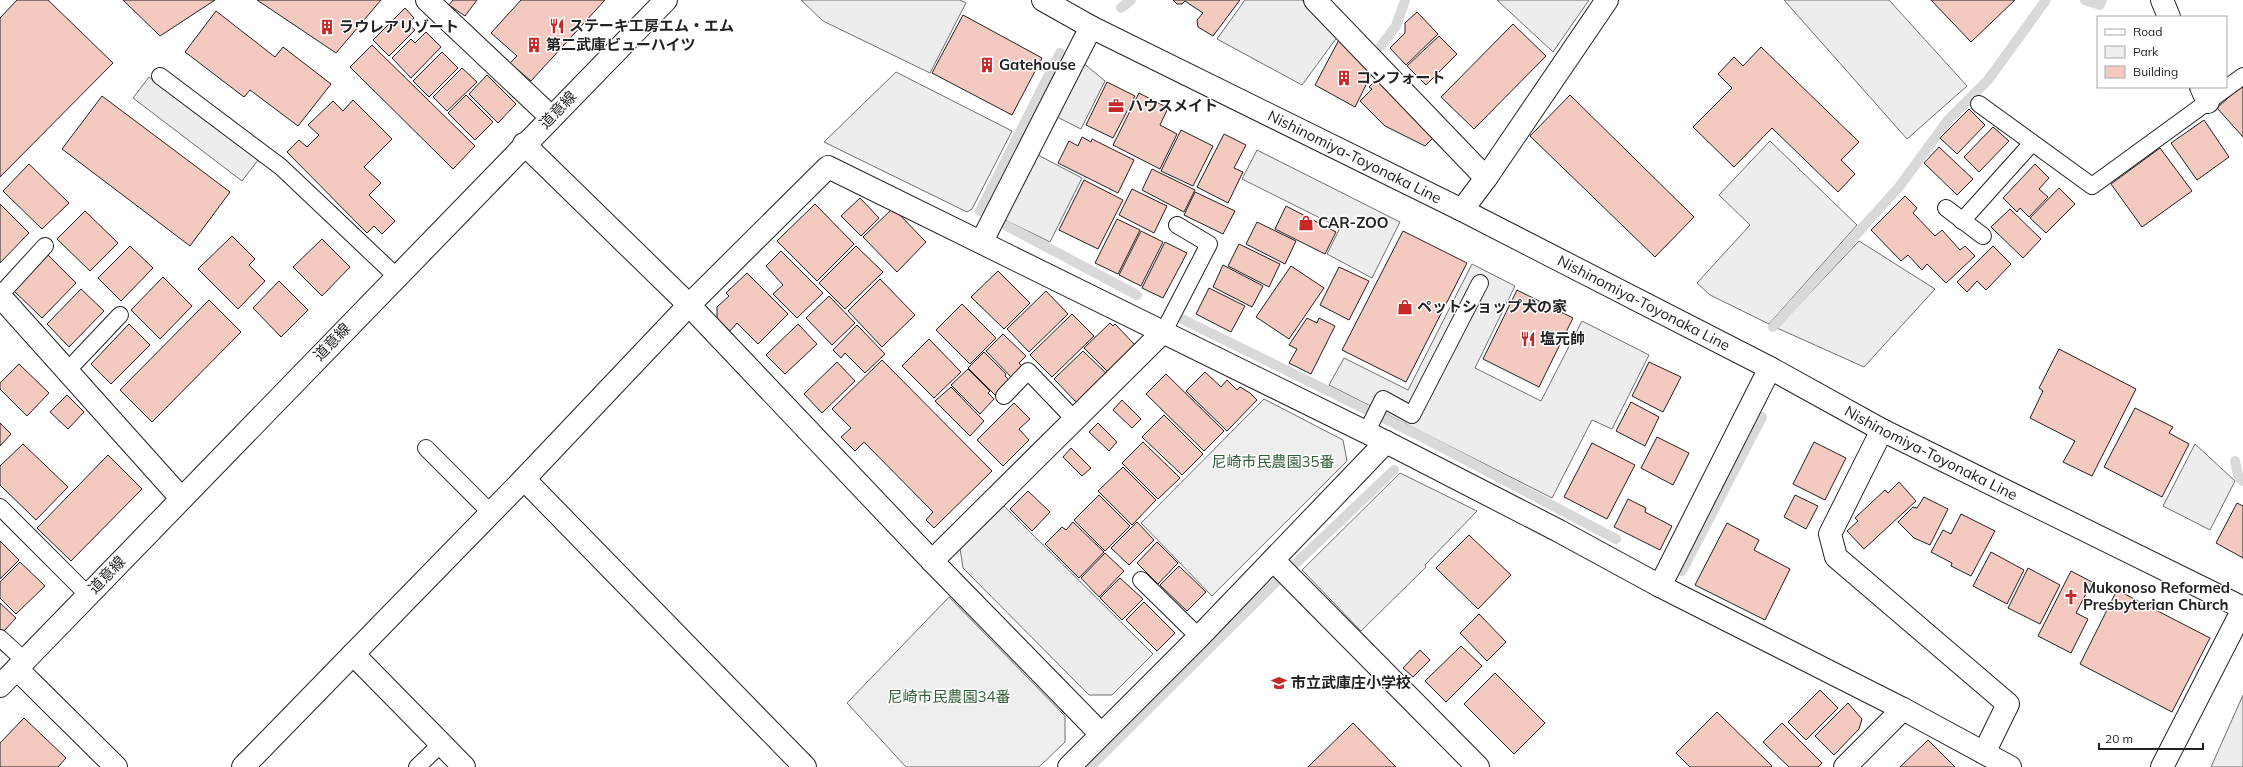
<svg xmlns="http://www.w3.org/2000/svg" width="2243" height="767" font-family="Mulish,'Noto Sans JP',sans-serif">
<rect width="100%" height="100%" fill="#fff"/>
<!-- green -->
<g fill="#eee" stroke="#6f6f6f">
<polygon points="1264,399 1343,440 1347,461 1212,596 1141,523"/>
<polygon points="949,597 1065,716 1065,742 1039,767 906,767 847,703"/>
</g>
<!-- parking -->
<g fill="#ededed" stroke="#6f6f6f">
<polygon points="801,0 960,0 966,3 930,73 823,21"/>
<polygon points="1245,0 1302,0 1338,36 1302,85 1217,39"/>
<polygon points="1497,0 1589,0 1553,52"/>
<polygon points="1784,0 1889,0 1967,86 1907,139"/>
<polygon points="1082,62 1105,81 1081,129 1055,116"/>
<polygon points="896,72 1012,131 972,209 967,212 824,142"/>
<polygon points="149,77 258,160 242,181 133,98"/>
<polygon points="1770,141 1857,225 1769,324 1710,295 1697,283 1750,225 1719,195"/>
<polygon points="1257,150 1400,222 1372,278 1327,254 1340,228 1242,179"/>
<polygon points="1036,154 1082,178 1050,242 1003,219"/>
<polygon points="1859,241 1935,289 1864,367 1777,328"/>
<polygon points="1472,264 1515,286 1475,368 1541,401 1582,321 1649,355 1612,429 1592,420 1552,498 1329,385 1344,358 1408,390"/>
<polygon points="2195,444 2235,481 2210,530 2163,506"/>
<polygon points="1400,473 1477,511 1425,565 1426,567 1361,631 1302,570"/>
<polygon points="1004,506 1153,654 1112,695 1089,695 963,568 960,548"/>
<polygon points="2243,695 2243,767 2211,767"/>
</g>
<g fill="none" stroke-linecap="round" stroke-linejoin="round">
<!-- stream -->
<g stroke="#d9d9d9" stroke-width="10">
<polyline points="2085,0 2100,5 2102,0"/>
<polyline points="1121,8 1131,0"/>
<polyline points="1381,46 1396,26 1405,0"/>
<polyline points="980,211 1060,53"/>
<polyline points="1007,226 1137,295"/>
<polyline points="1182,319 1424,438 1616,539"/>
<polyline points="1773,327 1899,187 1948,120 1988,80 2046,0"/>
<polyline points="2235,461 2239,478 2243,481"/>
<polyline points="1682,571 1762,417"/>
<polyline points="1090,767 1271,587 1394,470"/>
</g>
</g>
<!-- building -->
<g fill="#f3c9c0" stroke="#222">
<polygon points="17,0 48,0 113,63 0,177 0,18"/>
<polygon points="123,0 215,0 160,36"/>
<polygon points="257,0 381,0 336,53"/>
<polygon points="453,0 477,0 465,16 449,5"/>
<polygon points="521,0 605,0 531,81 510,63 517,56 491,33"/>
<polygon points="1173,0 1240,0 1213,36 1198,27 1197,20 1203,13 1185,1 1182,4 1177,4"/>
<polygon points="1931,0 2015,0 1971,42"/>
<polygon points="405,8 414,18 408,24 415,30 389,56 373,40"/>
<polygon points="216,11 275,57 283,47 331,84 298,126 250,90 244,97 185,52"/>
<polygon points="1417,12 1438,34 1406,65 1390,48 1405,33 1405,23"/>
<polygon points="963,15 1042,58 1012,115 932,73"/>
<polygon points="1513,24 1546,56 1474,129 1441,97"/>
<polygon points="426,32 441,47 411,78 392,58 411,39 415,43"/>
<polygon points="1439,36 1457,54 1426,85 1407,66"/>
<polygon points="1340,38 1373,71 1355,107 1315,85"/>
<polygon points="372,45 475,146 453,169 350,67"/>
<polygon points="1761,47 1859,142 1841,160 1855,174 1838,192 1772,128 1734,167 1693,127 1732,88 1718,74 1734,57 1743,66"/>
<polygon points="442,52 458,68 429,97 413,81"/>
<polygon points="462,68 477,82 447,111 433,97"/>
<polygon points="487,75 516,104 498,123 469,94"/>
<polygon points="1378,78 1435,136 1425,146 1385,126 1360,101 1372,89 1369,87"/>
<polygon points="1107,82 1135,96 1113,138 1086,125"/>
<polygon points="2241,86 2243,88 2243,137 2217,108"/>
<polygon points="1139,93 1168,108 1160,125 1177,134 1160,169 1113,145"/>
<polygon points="466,95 493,122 475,140 448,113"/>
<polygon points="1570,95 1694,217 1655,257 1530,136"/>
<polygon points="102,96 230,192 190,246 62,149"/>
<polygon points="353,100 392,139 364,167 381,183 369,195 395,221 382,234 374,226 367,233 287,152 299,140 307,147 319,135 308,125 333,101 343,111"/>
<polygon points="1969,109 1985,125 1957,154 1940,138"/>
<polygon points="2204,120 2229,157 2197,180 2171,143"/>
<polygon points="1993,127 2009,141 1979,172 1964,157"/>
<polygon points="1181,130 1213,146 1193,186 1161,171"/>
<polygon points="1224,134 1246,145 1234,168 1243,172 1228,203 1197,187"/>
<polygon points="1082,137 1091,142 1092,139 1134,160 1118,193 1058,163 1069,141 1078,146"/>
<polygon points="1939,147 1973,179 1957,195 1924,163"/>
<polygon points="2160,148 2192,191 2142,227 2111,184"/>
<polygon points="29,164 69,203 42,229 3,191"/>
<polygon points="2035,164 2049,178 2039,189 2048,197 2029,217 2020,208 2017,212 2003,198"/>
<polygon points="1152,169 1195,190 1184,212 1142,190"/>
<polygon points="1084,180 1123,200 1098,249 1059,230"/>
<polygon points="2059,188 2075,204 2046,233 2030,218"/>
<polygon points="1132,189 1167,206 1154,233 1119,215"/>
<polygon points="1195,192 1235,211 1223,234 1184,215"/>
<polygon points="1905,196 1917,208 1913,213 1935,236 1942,230 1960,250 1965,246 1975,256 1946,283 1927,264 1922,270 1908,255 1901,261 1871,230"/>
<polygon points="860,198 879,218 861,236 841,216"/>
<polygon points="0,204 29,233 0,263"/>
<polygon points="815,204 854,244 817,281 777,241"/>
<polygon points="1286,206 1336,232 1325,254 1275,229"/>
<polygon points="893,208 926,242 897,272 863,237"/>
<polygon points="2010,209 2041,239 2023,258 1991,227"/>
<polygon points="85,211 118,243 90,271 57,239"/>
<polygon points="1117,219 1140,230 1118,274 1095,263"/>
<polygon points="1257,222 1296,241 1285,264 1246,244"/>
<polygon points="1141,231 1163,242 1141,286 1119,275"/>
<polygon points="1403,231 1467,263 1406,382 1342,350"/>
<polygon points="232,236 255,259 249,265 265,281 238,309 198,269"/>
<polygon points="322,239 350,267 322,296 293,267"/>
<polygon points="1165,242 1187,253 1163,298 1142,288"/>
<polygon points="1239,244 1280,264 1269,287 1228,266"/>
<polygon points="130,246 153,268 121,301 98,278"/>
<polygon points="856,246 883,272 845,309 819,283"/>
<polygon points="1993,246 2011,264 1986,290 1977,281 1967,292 1957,282"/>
<polygon points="781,251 823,293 797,318 773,294 783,285 766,266"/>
<polygon points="48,255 76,283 42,318 13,290"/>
<polygon points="1223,265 1263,286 1252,307 1213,287"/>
<polygon points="1291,266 1324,288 1289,339 1256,317"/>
<polygon points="1339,267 1369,281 1349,320 1320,305"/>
<polygon points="998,271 1030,303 1004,329 971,297"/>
<polygon points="747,273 788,314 758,344 737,323 730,331 717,318 717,307 729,296 726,293"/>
<polygon points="163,277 192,306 160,339 131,310"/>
<polygon points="880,279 915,315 882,347 848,311"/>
<polygon points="279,281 308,310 281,337 253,308"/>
<polygon points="1209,288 1245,306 1231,332 1196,314"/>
<polygon points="81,289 104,311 69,347 47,324"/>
<polygon points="1517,290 1573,318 1539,387 1483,359"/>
<polygon points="1046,291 1068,314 1029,352 1007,329"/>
<polygon points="829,296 855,323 832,345 806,318"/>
<polygon points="209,300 241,332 152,422 120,390"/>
<polygon points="962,304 996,338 970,364 936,330"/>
<polygon points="1072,314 1094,336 1052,377 1030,355"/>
<polygon points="1307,318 1317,323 1319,318 1335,326 1311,374 1289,363 1297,349 1289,345"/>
<polygon points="1110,323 1113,326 1115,324 1136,346 1109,373 1084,348"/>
<polygon points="129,324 150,345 111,384 91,364"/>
<polygon points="798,324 817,344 785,374 766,355"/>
<polygon points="857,325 885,354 865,373 845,353 841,358 833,350"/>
<polygon points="1003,334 1026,356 1019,363 1025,369 1014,380 986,351"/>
<polygon points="929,339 961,372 934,398 902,366"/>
<polygon points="2059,349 2136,389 2092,476 2063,462 2075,441 2030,418 2043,391 2039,388"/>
<polygon points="1083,351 1109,376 1079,405 1054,379"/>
<polygon points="984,352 1006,374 1005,376 1011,382 996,396 968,368"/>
<polygon points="882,360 992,471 934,528 926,520 933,512 864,442 855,451 841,437 851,428 832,409"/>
<polygon points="837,362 855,381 822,413 804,394"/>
<polygon points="1649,362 1681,377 1663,412 1632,396"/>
<polygon points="19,364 49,393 27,416 0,389 0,383"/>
<polygon points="968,369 990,391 988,393 994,399 980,414 951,385"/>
<polygon points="1205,372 1221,387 1227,380 1237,390 1240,387 1250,393 1257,400 1227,431 1186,391"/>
<polygon points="1166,374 1224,431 1204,451 1146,394"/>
<polygon points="951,387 984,421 970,436 935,401"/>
<polygon points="67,395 84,412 68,429 50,412"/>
<polygon points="1122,400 1141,419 1132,428 1113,410"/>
<polygon points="1631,402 1659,417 1645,446 1616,431"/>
<polygon points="1014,403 1030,419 1019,429 1029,440 1003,466 977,440"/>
<polygon points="2135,408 2173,427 2169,433 2189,444 2162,497 2104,467"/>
<polygon points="1164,415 1203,454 1182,475 1142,437"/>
<polygon points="0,423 11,434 0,446"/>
<polygon points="1098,423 1117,442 1109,451 1089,432"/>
<polygon points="1657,437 1689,453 1673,485 1641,468"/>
<polygon points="1143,442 1180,478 1158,499 1122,463"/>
<polygon points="1814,442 1846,458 1825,500 1793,484"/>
<polygon points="1592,443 1635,465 1607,519 1564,497"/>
<polygon points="23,444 68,487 36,520 0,485 0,466"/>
<polygon points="1071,448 1091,468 1082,476 1063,457"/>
<polygon points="108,455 142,489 71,561 37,528"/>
<polygon points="1123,467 1156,500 1132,525 1098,491"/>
<polygon points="1899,482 1916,501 1864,549 1847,531 1858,521 1855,518 1885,490 1888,493"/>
<polygon points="1028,491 1050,512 1032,531 1010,509"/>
<polygon points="1099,495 1130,526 1105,551 1074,520"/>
<polygon points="1795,495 1818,506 1806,529 1784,517"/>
<polygon points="1924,497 1948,509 1930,545 1914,538 1898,522 1913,507 1917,508"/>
<polygon points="1628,499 1646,508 1645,512 1672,526 1660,550 1614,527"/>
<polygon points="2237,503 2243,506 2243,558 2216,543"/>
<polygon points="1961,514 1995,531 1971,576 1951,566 1952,563 1931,552 1943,530 1951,534"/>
<polygon points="1073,522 1104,552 1079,578 1045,544 1062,527 1066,530"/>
<polygon points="1137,522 1154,540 1129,565 1111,548"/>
<polygon points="1727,523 1759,540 1754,550 1790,569 1765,620 1695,585"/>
<polygon points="1469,535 1511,575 1478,609 1436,568"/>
<polygon points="0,541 19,560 0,579"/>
<polygon points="1157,542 1178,563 1158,584 1137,563"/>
<polygon points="1991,552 2024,570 2007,604 1973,586"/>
<polygon points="1105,553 1124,571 1099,597 1081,578"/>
<polygon points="20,562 45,586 16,614 0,598 0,582"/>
<polygon points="1179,566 1206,592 1187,611 1160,585"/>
<polygon points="2028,568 2060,585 2040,624 2008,608"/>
<polygon points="2071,571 2092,582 2076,613 2088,619 2071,653 2038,636"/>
<polygon points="1120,578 1143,599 1122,620 1100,598"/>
<polygon points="2117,590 2210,638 2172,712 2080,664"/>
<polygon points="1144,602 1175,633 1157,651 1126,620"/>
<polygon points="0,603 16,618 2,633 0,631"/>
<polygon points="1479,614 1506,642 1487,661 1460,633"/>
<polygon points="1461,646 1482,666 1446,702 1425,681"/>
<polygon points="1420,650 1430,660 1413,677 1403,668"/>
<polygon points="1495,673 1545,723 1514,754 1464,704"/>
<polygon points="1820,690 1838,708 1806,740 1788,722"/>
<polygon points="1848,703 1862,719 1859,729 1834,755 1815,736"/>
<polygon points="1717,712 1772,766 1771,767 1690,767 1676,753"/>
<polygon points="24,718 66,758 58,767 0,767 0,743"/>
<polygon points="1353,723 1396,767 1308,767"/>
<polygon points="1782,723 1822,763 1818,767 1789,767 1763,742"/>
<polygon points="1928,740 1955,767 1900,767"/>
</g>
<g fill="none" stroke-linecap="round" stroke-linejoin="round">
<defs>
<g id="service">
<polyline points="160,76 281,167 396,276"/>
<polyline points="1979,104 2092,186 2243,76"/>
<polyline points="1946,208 1983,236"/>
<polyline points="1962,221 2032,143"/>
<polyline points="0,295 45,246"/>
<polyline points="1164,331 1209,244 1177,225"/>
<polyline points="67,371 120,315"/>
<polyline points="1004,396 1028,371 1074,419"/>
<polyline points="1366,433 1383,399 1412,415 1480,283"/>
<polyline points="426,448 491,513"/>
<polyline points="0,507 88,595"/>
<polyline points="1141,580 1199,637"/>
<polyline points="0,638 25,661"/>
<polyline points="417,767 441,744"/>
</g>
<g id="minor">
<polyline points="427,0 551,117"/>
<polyline points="1315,0 1486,178"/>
<polyline points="2162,0 2169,17"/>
<polyline points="2201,87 2208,102"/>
<polyline points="524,144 689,305 932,561 1101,734"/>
<polyline points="1462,210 1486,178 1607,0"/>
<polyline points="982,241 1091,27"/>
<polyline points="0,296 181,498"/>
<polyline points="1882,430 1830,534 1836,557 2008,704 1984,753"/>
<polyline points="524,479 805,767"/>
<polyline points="1273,560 1478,767"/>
<polyline points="932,561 1164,331"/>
<polyline points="1660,586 1770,368"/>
<polyline points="353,654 464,767"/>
<polyline points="17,669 116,767"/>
<polyline points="243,767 524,479 689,305 828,167 1386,442 1559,531 1660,586 1903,709 2010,767"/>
<polyline points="1069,767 1199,637 1386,442"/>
<polyline points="1845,767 1903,709"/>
<polyline points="2162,767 2243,609"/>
</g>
<polyline id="tertiary" points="0,686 666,0"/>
<g id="secondary">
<path id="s1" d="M1043,0L1091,27L1462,210L1770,368L1882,430L2243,608"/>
</g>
</defs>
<!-- service casing -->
<use href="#service" stroke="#222" stroke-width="18"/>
<!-- minor casing -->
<use href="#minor" stroke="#222" stroke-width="24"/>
<!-- tertiary casing -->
<use href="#tertiary" stroke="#222" stroke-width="24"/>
<!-- secondary casing -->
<use href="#secondary" stroke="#222" stroke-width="24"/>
<!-- service -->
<use href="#service" stroke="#fff" stroke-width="16"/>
<!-- minor -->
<use href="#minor" stroke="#fff" stroke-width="22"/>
<!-- tertiary -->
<use href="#tertiary" stroke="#fff" stroke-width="22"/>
<!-- secondary -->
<use href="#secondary" stroke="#fff" stroke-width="22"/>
</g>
<!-- icons -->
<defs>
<symbol id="restaurant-bare" viewBox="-9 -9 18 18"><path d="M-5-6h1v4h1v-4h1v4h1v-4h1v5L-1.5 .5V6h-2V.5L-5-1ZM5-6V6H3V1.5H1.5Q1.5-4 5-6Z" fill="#c62828" stroke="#fff" stroke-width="2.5" paint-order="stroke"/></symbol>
<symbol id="building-bare" viewBox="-9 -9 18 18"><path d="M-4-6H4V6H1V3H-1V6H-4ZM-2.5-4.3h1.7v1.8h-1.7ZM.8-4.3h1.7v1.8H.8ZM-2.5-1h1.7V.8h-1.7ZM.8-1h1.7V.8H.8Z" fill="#c62828" stroke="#fff" stroke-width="2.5" paint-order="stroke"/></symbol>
<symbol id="office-bare" viewBox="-9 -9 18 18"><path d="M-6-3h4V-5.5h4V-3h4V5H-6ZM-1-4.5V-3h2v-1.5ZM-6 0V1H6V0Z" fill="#c62828" stroke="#fff" stroke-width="2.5" paint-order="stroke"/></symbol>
<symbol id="shop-bare" viewBox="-9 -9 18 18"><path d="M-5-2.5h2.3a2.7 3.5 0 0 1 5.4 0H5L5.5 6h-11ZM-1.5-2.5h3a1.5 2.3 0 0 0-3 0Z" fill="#c62828" stroke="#fff" stroke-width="2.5" paint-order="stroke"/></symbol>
<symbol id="church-bare" viewBox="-9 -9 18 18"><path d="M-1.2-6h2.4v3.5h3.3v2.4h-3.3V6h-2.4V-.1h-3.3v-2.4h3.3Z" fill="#c62828" stroke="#fff" stroke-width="2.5" paint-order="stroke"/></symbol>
<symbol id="school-bare" viewBox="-9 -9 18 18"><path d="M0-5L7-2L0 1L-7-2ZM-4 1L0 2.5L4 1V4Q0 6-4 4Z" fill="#c62828" stroke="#fff" stroke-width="2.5" paint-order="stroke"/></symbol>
</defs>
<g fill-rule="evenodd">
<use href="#restaurant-bare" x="546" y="15" width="22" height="22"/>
<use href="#building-bare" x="316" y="16" width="22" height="22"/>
<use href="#building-bare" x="523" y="34" width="22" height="22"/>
<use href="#building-bare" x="976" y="54" width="22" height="22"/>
<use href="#building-bare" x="1333" y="67" width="22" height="22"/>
<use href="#office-bare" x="1105" y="95" width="22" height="22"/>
<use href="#shop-bare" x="1295" y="212" width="22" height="22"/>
<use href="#shop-bare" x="1394" y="296" width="22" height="22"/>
<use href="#restaurant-bare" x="1517" y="328" width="22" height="22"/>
<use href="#church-bare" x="2060" y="586" width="22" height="22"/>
<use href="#school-bare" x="1268" y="672" width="22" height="22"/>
</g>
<g text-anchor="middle" stroke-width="3" stroke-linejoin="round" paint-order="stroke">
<!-- poi labels -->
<g font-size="15" font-weight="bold" fill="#222" stroke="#fff" text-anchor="start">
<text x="569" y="31">ステーキ工房エム・エム</text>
<text x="339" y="32">ラウレアリゾート</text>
<text x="546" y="50">第二武庫ビューハイツ</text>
<text x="999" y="70">Gatehouse</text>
<text x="1356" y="83">コンフォート</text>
<text x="1128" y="111">ハウスメイト</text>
<text x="1318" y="228">CAR-ZOO</text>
<text x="1417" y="312">ペットショップ犬の家</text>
<text x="1540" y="344">塩元帥</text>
<text x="2083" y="593">Mukonoso Reformed<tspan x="2083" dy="17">Presbyterian Church</tspan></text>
<text x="1291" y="688">市立武庫庄小学校</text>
</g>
<!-- street labels -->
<g font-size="15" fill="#222" stroke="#fff">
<text transform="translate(558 110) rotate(-46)" y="5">道意線</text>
<text dy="5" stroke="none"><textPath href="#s1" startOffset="349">Nishinomiya-Toyonaka Line</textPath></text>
<text dy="5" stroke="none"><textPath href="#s1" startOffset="673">Nishinomiya-Toyonaka Line</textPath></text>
<text transform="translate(332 342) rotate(-46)" y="5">道意線</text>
<text dy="5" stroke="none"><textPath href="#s1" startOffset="997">Nishinomiya-Toyonaka Line</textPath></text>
<text transform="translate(107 575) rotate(-46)" y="5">道意線</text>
</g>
<!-- park labels -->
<g font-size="15" fill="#2f5e38" stroke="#fff">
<text x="1273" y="467">尼崎市民農園35番</text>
<text x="949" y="702">尼崎市民農園34番</text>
</g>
</g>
<!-- legend -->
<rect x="2097" y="16" width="130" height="72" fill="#ffffff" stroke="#a7a7a7"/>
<rect x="2105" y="29" width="20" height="6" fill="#ffffff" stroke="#a7a7a7"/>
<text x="2133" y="36" font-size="12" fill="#222222">Road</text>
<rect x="2105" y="46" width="20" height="12" fill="#eeeeee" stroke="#a7a7a7"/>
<text x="2133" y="56" font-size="12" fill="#222222">Park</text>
<rect x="2105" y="66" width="20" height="12" fill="#f3c9c0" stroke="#a7a7a7"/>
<text x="2133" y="76" font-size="12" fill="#222222">Building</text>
<!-- scale -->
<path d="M2099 743v6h104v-6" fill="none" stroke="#222222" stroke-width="2"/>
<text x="2105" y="743" font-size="12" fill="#222222" stroke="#ffffff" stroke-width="3" paint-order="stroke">20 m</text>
</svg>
